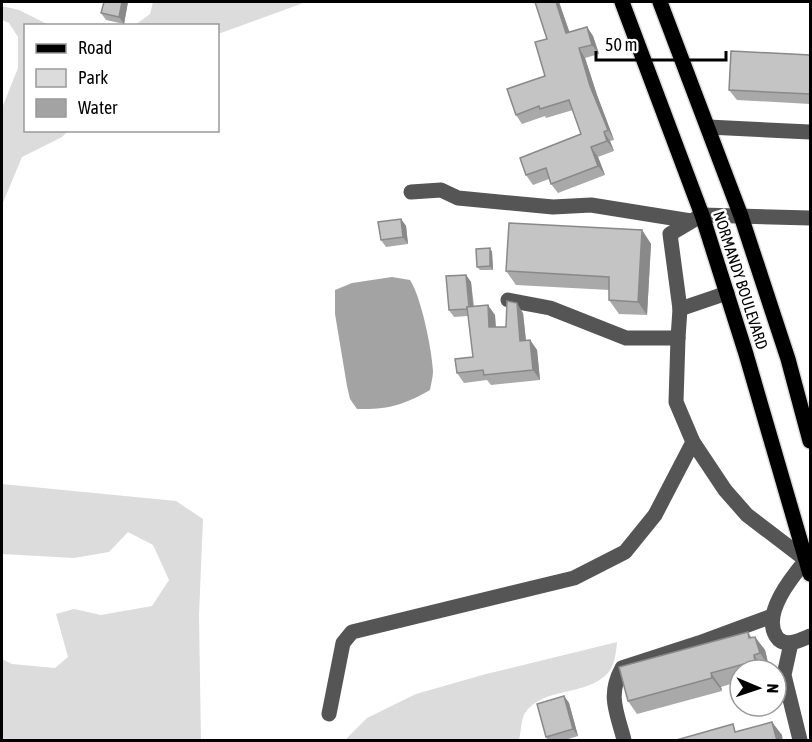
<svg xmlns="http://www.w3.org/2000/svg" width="812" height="742" font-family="'Asap Condensed',sans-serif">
<rect width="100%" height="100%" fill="#fff"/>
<!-- green -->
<g fill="#dcdcdc">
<polygon points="153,2 306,2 218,34 218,26 135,25 150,14"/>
<polygon points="2,6 19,10 49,25 26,26 26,130 68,131 62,137 22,157 2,205 2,108 18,68 18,37 9,23 2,20"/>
<polygon points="2,484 176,501 203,519 199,615 201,740 2,740 2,659 12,664 55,668 68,657 56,614 74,609 101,615 152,606 169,580 153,545 128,532 109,552 74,558 2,554"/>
<path d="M617,642C616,652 615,665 608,673C586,697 544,686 525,713C521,719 521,733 519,740H347V738L367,718L416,694L486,674Z"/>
</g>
<!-- water -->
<path fill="#a3a3a3" d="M392,277L410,280C421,296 432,350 433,371C433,377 431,384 430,390C404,405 387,410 357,409L350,399L347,386L335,314V290L352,283Z"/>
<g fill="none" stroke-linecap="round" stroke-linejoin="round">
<defs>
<g id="major">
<polyline points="622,2 702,215 746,354 810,574"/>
<polyline points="660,2 741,216 788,359 810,441"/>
</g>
</defs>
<!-- major casing -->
<use href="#major" stroke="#dbdbdb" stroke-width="18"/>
<!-- minor -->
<g stroke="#555" stroke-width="15">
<polyline points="708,127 810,132"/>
<polyline points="411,192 441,190 458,198 553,207 591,205 691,221"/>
<polyline points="508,300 550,308 626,338 678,338 680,309 727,293"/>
<polyline points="680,309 670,234 702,215 810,218"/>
<path d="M678,338L676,402L693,442L725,490L747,515L806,560C792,577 762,613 776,636C784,649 800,640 810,636"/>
<polyline points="791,643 784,675 800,740"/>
<polyline points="329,714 343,643 352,632 574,578 625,552 655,515 693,442"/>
<path d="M624,740C617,712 607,696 622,668L699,643L772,616"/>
</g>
<!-- major -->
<use href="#major" stroke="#000" stroke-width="15"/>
</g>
<!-- wall -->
<g fill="#a9a9a9">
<polygon points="104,2 128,2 124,24 106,20 101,13"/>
<polygon points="535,2 559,2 569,32 587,27 593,36 599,54 585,58 597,95 614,140 610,141 614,151 598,157 605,175 558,193 551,184 549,179 533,185 526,175 581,134 573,110 546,118 545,116 522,124 516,115 545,76 547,39"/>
<polygon points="810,55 810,104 737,100 729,90"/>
<polygon points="401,219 406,226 408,244 386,247 381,240"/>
<polygon points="642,230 651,244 647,315 619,314 609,300 609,290 516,285 506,271"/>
<polygon points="490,248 492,252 493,270 480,270 477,267"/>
<polygon points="466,275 471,282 474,306 495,315 496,327 506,327 523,313 526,341 530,340 537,350 540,380 491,385 487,380 464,383 457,373 473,357 468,316 454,317 449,310"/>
<polygon points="748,632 752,638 755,637 765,650 769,667 763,668 764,670 740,670 740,681 721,687 722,691 637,714 628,701"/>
<polygon points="564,696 569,703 578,736 562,741 548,741 546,737"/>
</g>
<!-- shaded-wall -->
<g fill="#898989">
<polygon points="122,2 128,2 124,24 119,17"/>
<polygon points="556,2 559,2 573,42 566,33"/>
<polygon points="587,27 593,36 599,54 592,45"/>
<polygon points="579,48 585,58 597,95 614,140 608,130 590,86"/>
<polygon points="604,132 610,141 614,151 607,141"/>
<polygon points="591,147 598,157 605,175 598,166"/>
<polygon points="401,219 406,226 408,244 403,237"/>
<polygon points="642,230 651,244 647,315 638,302"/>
<polygon points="490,248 492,252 493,270 490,266"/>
<polygon points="466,275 471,282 474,316 470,309"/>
<polygon points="517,303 523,313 527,351 520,341"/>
<polygon points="488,305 495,315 496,336 489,327"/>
<polygon points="530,340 537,350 540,380 533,370"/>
<polygon points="755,637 765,650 769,667 760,653"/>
<polygon points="754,655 763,668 764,670 762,670 755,661"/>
<polygon points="711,673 721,687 722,691 712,678"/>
<polygon points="564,696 569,703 578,736 573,729"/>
<polygon points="772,722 782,735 783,741 777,741"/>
</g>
<!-- building -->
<g fill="#c4c4c4" stroke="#898989" stroke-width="1.5">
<polygon points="104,2 122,2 119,17 101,13"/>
<polygon points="535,2 556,2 566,33 587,27 592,45 579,48 590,86 608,130 604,132 607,141 591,147 598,166 551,184 546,168 526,175 520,158 581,134 569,100 540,109 539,106 516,115 507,89 545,76 535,42 547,39"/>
<polygon points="731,51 810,55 810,94 729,90"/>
<polygon points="401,219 403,237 381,240 378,222"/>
<polygon points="509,223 642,230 638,302 609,300 609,277 506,271"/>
<polygon points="490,248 490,266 477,267 476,249"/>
<polygon points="466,275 469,307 467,307 467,309 449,310 446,276"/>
<polygon points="507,301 517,303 520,341 530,340 533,370 484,375 483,370 457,373 455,359 473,357 467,307 488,305 489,327 506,327"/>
<polygon points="748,632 749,638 755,637 760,653 754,655 755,661 711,673 712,678 628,701 619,667"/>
<polygon points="564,696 573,729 546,737 537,704"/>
<polygon points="772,722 777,741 673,741 733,724 735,732"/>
</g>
<g text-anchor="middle" stroke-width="5" stroke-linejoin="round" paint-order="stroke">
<!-- street labels -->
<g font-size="16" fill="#000" stroke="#fff">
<text transform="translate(741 280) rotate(72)" y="6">NORMANDY BOULEVARD</text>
</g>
</g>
<!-- border -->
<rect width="812" height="742" fill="none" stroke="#000000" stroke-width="6"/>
<!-- legend -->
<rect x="24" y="24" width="195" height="108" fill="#ffffff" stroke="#999999" stroke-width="1.5"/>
<rect x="36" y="44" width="30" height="9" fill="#000000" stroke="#999999" stroke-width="1.5"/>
<text x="78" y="54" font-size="18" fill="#000000">Road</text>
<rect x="36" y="69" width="30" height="18" fill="#dcdcdc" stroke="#999999" stroke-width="1.5"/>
<text x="78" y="84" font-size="18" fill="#000000">Park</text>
<rect x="36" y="99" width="30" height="18" fill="#a3a3a3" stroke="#999999" stroke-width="1.5"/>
<text x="78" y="114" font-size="18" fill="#000000">Water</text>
<!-- north arrow -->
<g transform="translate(758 688) rotate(92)"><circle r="28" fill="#ffffff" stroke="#999999" stroke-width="1.5"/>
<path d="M0-4.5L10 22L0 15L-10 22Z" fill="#000000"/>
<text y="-9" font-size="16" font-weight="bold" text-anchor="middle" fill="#000000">N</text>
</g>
<!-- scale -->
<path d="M596 51v9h130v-9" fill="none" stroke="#000000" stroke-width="3"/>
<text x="605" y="51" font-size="18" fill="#000000" stroke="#ffffff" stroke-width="4.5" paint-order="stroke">50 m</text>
</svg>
